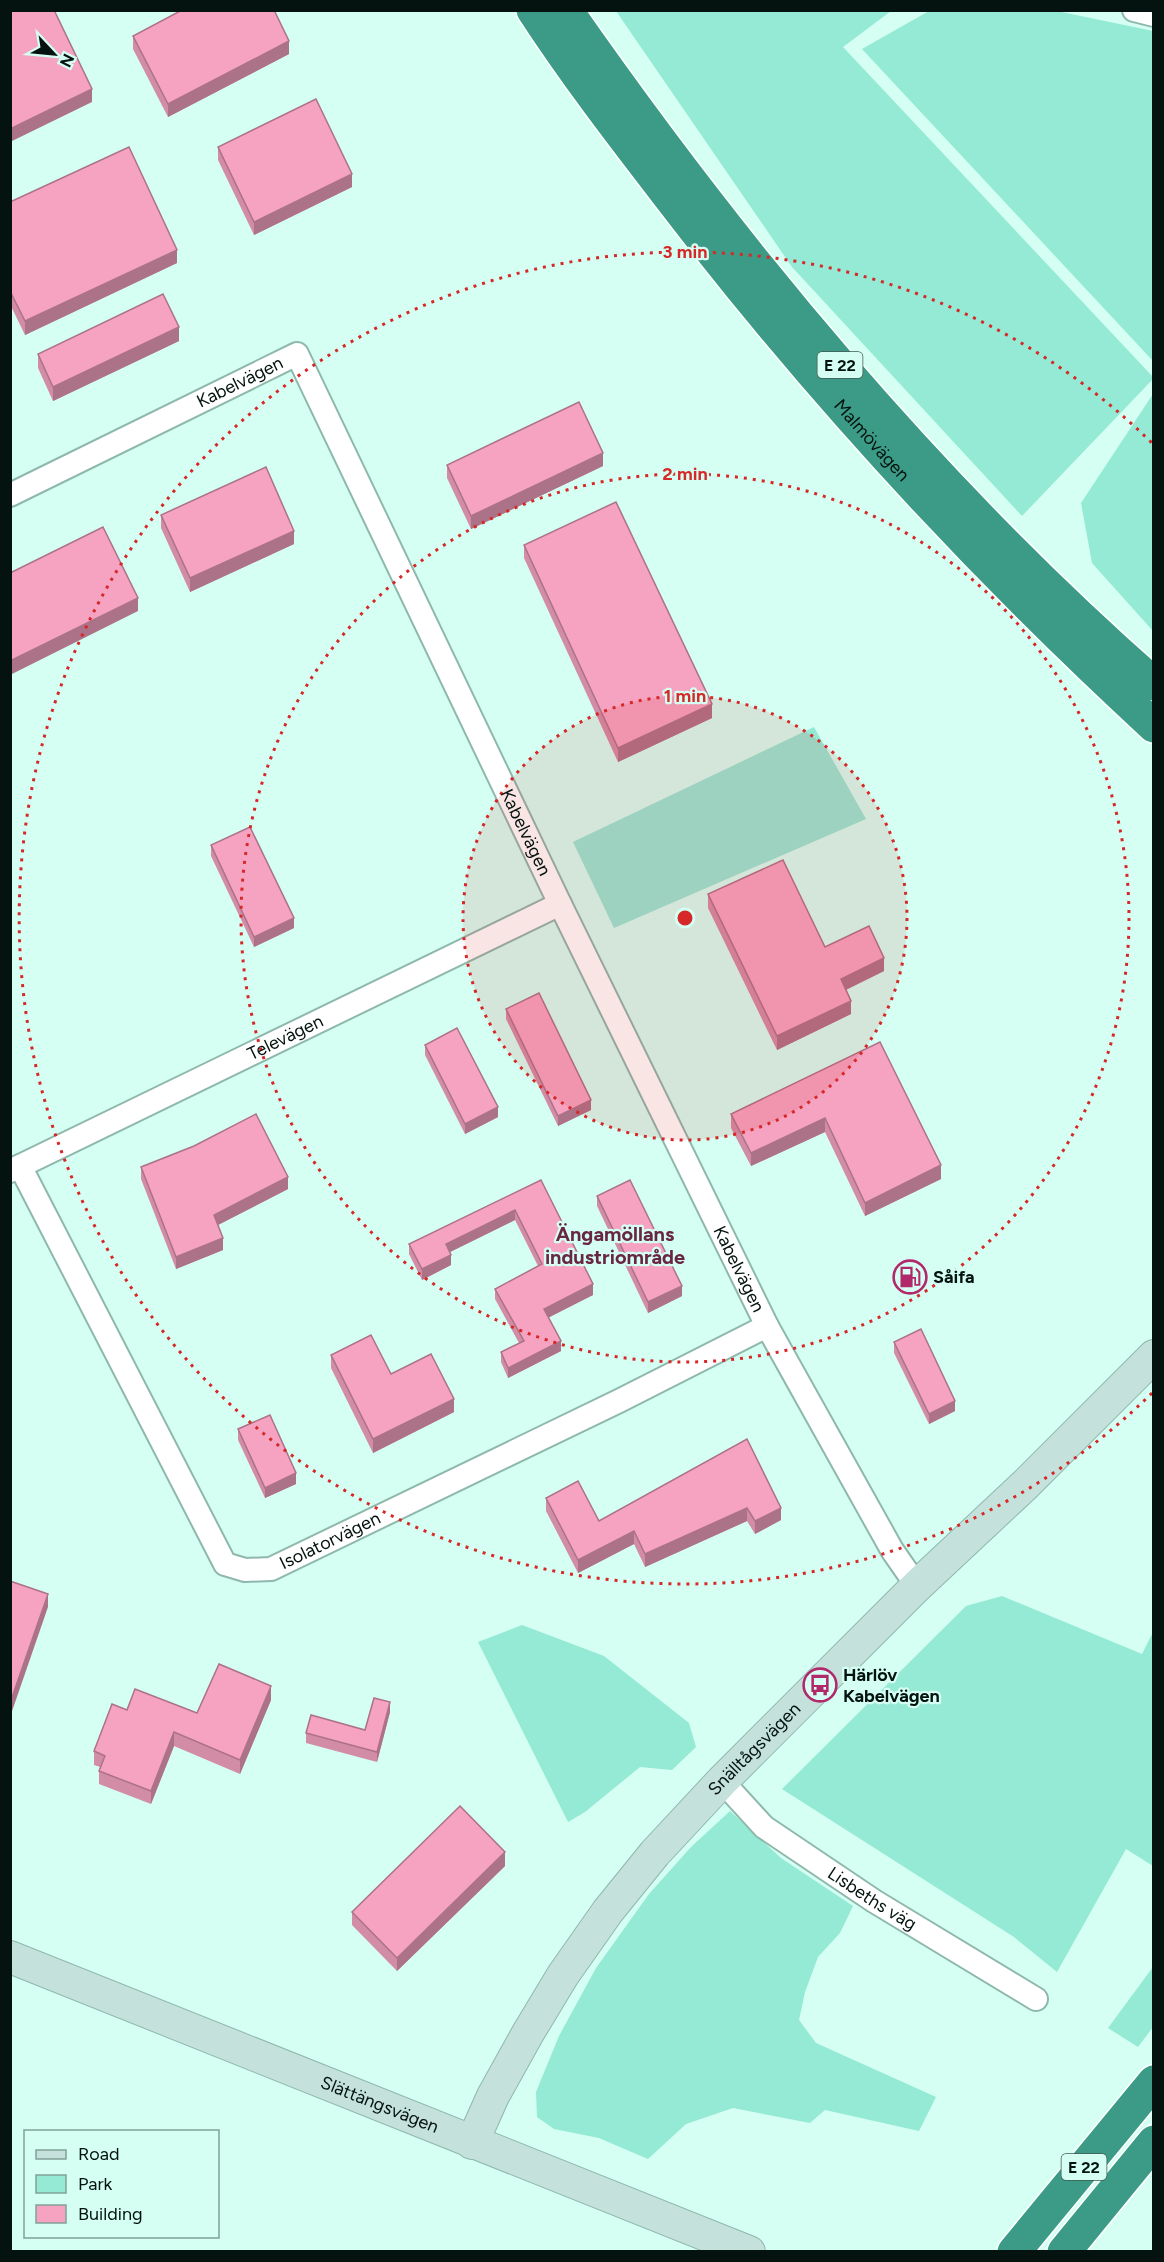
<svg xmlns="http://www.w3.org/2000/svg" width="1164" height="2262" font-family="Figtree,sans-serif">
<rect width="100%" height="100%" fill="#d4fff2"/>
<!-- green -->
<g fill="#94ead4">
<polygon points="616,11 891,11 843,47 1153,377 1153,379 1022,516 792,267"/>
<polygon points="929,11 1057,11 1153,31 1153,361 862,49"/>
<polygon points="1153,394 1153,631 1092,563 1081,503"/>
<polygon points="814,727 866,819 614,928 573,842"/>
<polygon points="1002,1596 1142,1654 1153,1632 1153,1866 1126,1849 1057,1972 1014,1937 782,1789 966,1606"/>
<polygon points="522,1625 604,1656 689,1723 696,1747 672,1770 640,1767 585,1812 568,1822 478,1642"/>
<polygon points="730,1811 781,1858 853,1906 840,1933 818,1957 805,1992 799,2020 816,2043 936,2097 919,2131 825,2110 810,2123 733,2108 686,2124 648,2159 599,2138 554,2129 537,2117 536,2092 559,2036 596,1968 649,1894 691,1847"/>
<polygon points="1153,1967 1153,2027 1138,2047 1108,2028"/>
</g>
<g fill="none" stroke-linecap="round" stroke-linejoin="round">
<defs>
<g id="street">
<polyline points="1134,10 1154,15"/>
<path id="s1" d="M10,495L297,354L560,904L767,1326L892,1550L917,1586"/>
<path id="s2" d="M20,1166L225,1564L245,1570L271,1569L619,1401L767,1326"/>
<path id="s3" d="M10,1171L560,904"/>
<path id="s4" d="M722,1781L764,1827L874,1901L1036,1999"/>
</g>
<g id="secondary">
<path id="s5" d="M10,1957L749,2252"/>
<path id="s6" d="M472,2143L493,2096L528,2033L563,1975L608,1911L655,1853L722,1781L917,1586L1026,1484L1154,1356"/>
</g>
<g id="highway">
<path id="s7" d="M533,10C576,76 624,138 671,199C816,388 978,564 1154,726"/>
<path d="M566,10C737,255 929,486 1154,684"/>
<polyline points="1014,2252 1154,2082"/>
<polyline points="1064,2252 1154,2142"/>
</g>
</defs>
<!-- street casing -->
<use href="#street" stroke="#8fb8ad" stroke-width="26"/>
<!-- secondary casing -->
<use href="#secondary" stroke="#8fb8ad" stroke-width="34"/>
<!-- highway casing -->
<use href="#highway" stroke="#fff" stroke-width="36"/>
<!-- street -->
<use href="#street" stroke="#fff" stroke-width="22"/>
<!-- secondary -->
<use href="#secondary" stroke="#c4e1db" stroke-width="32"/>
<!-- highway -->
<use href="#highway" stroke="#3c9b86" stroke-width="33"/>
</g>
<!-- wall -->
<g fill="#d38ca6">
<polygon points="133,36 289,54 168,117 133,49"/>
<polygon points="218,147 352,187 254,235 218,160"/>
<polygon points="10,202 177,263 25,335 10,304"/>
<polygon points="179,341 53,401 38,368 38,354"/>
<polygon points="447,465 603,466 471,529 447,478"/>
<polygon points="161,515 294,544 190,592 161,528"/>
<polygon points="524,545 712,718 618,762 524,558"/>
<polygon points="211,845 294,928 254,947 211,856"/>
<polygon points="708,894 825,947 884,971 846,990 851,1014 777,1050 708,908"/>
<polygon points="506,1009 591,1110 558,1126 506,1019"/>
<polygon points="880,1042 941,1179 865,1216 825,1132 751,1166 731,1128 731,1114"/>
<polygon points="425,1045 498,1117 465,1134 425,1055"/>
<polygon points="141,1167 288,1189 218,1225 223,1250 176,1269 141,1179"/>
<polygon points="541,1180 593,1295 548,1317 561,1351 508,1378 501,1362 501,1352 519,1343 495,1299 495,1289 538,1266 515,1220 450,1252 451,1265 422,1280 409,1254 409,1244"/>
<polygon points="597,1196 682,1296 648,1313 597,1206"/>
<polygon points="894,1342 955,1411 929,1424 894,1353"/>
<polygon points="331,1355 391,1374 454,1412 373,1453 331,1368"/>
<polygon points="238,1429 296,1484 265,1498 238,1440"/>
<polygon points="747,1439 781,1520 755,1534 747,1521 645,1567 634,1544 578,1573 546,1511 546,1498 599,1521"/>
<polygon points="271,1700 240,1774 174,1746 151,1804 99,1784 99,1771 100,1767 94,1765 94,1751 127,1710 197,1713"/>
<polygon points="390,1712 377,1762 306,1743 306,1733 365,1730"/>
<polygon points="505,1866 397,1971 352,1925 352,1912"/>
</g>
<!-- shaded-wall -->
<g fill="#ac7287">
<polygon points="289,41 289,54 168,117 168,104"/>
<polygon points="92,89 92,102 10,142 10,129"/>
<polygon points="352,174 352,187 254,235 254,222"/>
<polygon points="177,250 177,263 25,335 25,321"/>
<polygon points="179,327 179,341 53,401 53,387"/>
<polygon points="603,453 603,466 471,529 471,516"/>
<polygon points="294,531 294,544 190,592 190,578"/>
<polygon points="138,598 138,611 10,675 10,661"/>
<polygon points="712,704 712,718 618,762 618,748"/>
<polygon points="294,918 294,928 254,947 254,937"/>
<polygon points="884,958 884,971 841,992 841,979"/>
<polygon points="851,1001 851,1014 777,1050 777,1036"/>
<polygon points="591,1100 591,1110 558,1126 558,1116"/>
<polygon points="498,1107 498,1117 465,1134 465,1124"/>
<polygon points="825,1118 825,1132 751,1166 751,1153"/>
<polygon points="941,1165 941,1179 865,1216 865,1203"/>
<polygon points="288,1177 288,1189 214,1227 214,1215"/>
<polygon points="515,1210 515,1220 446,1254 446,1244"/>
<polygon points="223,1238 223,1250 176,1269 176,1257"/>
<polygon points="451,1255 451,1265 422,1280 422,1269"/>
<polygon points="593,1284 593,1295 544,1320 544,1309"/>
<polygon points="682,1286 682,1296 648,1313 648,1302"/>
<polygon points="561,1341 561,1351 508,1378 508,1368"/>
<polygon points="454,1399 454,1412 373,1453 373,1439"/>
<polygon points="955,1401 955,1411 929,1424 929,1414"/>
<polygon points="296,1473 296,1484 265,1498 265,1488"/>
<polygon points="747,1508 747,1521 645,1567 645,1554"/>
<polygon points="781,1508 781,1520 755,1534 755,1521"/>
<polygon points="634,1531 634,1544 578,1573 578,1560"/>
<polygon points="48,1594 48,1607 10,1717 10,1703"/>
<polygon points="271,1686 271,1700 240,1774 240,1760"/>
<polygon points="390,1702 390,1712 377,1762 377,1752"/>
<polygon points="174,1732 174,1746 151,1804 151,1791"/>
<polygon points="505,1852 505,1866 397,1971 397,1958"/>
</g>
<!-- building -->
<g fill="#f5a3c1" stroke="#ac7287" stroke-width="1.5">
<polygon points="10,10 54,10 92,89 10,129"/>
<polygon points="182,10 274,10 289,41 168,104 133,36"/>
<polygon points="316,99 352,174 254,222 218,147"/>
<polygon points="129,147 177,250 25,321 10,291 10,202"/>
<polygon points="163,294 179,327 53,387 38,354"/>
<polygon points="579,402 603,453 471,516 447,465"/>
<polygon points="266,467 294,531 190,578 161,515"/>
<polygon points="616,502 712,704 618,748 524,545"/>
<polygon points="103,527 138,598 10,661 10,573"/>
<polygon points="250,827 294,918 254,937 211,845"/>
<polygon points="783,860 825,947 869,926 884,958 841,979 851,1001 777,1036 708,894"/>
<polygon points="539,993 591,1100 558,1116 506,1009"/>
<polygon points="457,1028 498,1107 465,1124 425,1045"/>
<polygon points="880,1042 941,1165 865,1203 825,1118 751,1153 731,1114"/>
<polygon points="256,1114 288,1177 214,1215 223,1238 176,1257 141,1167 194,1146"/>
<polygon points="541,1180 593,1284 544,1309 561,1341 508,1368 501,1352 524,1341 495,1289 542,1264 515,1210 446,1244 451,1255 422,1269 409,1244"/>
<polygon points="630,1180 682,1286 648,1302 597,1196"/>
<polygon points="921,1329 955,1401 929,1414 894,1342"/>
<polygon points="371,1335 391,1374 431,1354 454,1399 373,1439 331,1355"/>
<polygon points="270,1415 296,1473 265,1488 238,1429"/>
<polygon points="747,1439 781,1508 755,1521 747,1508 645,1554 634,1531 578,1560 546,1498 578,1481 599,1521"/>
<polygon points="10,1581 48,1594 10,1703"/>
<polygon points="219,1664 271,1686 240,1760 174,1732 151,1791 99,1771 105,1756 94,1751 112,1704 127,1710 135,1689 197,1713"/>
<polygon points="374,1698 390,1702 377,1752 306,1733 311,1715 365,1730"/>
<polygon points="460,1806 505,1852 397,1958 352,1912"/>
</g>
<!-- distance rings -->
<circle cx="685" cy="918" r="222" fill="#d62828" fill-opacity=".12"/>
<g fill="none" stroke="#d62828" stroke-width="3" stroke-dasharray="3 6">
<circle cx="685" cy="918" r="222"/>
<circle cx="685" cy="918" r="444"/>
<path d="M1152 1393A666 666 0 1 1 1152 443"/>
</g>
<!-- icons -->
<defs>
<symbol id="fuel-ring" viewBox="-11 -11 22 22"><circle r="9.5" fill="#d4fff2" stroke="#b2296b" stroke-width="1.5"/><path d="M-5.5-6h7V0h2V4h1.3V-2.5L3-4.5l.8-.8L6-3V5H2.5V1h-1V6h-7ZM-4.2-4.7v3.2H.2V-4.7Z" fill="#b2296b"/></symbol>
<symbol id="bus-ring" viewBox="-11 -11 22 22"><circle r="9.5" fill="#d4fff2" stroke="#b2296b" stroke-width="1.5"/><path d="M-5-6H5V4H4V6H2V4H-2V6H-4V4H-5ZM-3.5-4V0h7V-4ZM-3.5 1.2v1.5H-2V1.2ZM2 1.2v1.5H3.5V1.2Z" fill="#b2296b"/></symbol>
</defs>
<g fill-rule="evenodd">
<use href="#fuel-ring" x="891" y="1258" width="38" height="38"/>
<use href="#bus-ring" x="801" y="1666" width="38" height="38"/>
</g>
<g text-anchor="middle" stroke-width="4.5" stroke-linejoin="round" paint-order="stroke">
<!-- shield labels -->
<g fill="#d4fff2" stroke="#425a53" stroke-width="1.5">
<rect x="817.5" y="352" width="45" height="26" rx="4.5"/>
<rect x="1061.5" y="2154" width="45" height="26" rx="4.5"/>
</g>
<g font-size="16" font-weight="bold" fill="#04130f">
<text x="840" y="371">E 22</text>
<text x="1084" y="2173">E 22</text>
</g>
<!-- street labels -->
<g font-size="18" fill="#04130f" stroke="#d4fff2">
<text dy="6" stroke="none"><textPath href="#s1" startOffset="256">Kabelvägen</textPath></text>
<text dy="6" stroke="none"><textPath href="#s7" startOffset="548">Malmövägen</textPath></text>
<text dy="6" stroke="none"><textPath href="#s1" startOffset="850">Kabelvägen</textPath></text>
<text dy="6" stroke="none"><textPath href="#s3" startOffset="306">Televägen</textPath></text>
<text dy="6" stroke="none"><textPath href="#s1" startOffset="1336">Kabelvägen</textPath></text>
<text dy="6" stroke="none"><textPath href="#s2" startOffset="560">Isolatorvägen</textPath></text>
<text dy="6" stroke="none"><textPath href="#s6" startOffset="488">Snälltågsvägen</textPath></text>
<text dy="6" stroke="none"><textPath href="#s4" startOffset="192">Lisbeths väg</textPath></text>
<text dy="6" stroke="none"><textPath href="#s5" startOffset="398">Slättängsvägen</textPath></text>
</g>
<!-- poi labels -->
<g font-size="18" font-weight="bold" fill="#04130f" stroke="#d4fff2" text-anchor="start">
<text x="933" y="1283">Såifa</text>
<text x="843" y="1681">Härlöv<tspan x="843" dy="21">Kabelvägen</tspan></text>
</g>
<!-- neighbourhood labels -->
<g font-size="20" font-weight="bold" fill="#682642" stroke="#d4fff2">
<text x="615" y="1241">Ängamöllans<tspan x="615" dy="23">industriområde</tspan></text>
</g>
</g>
<circle cx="685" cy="918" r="9" fill="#d62828" stroke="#d4fff2" stroke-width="3"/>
<g font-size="18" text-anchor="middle" font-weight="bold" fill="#d62828" stroke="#d4fff2" stroke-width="4.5" stroke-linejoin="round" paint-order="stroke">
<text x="685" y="258">3 min</text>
<text x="685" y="480">2 min</text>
<text x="685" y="702">1 min</text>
</g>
<!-- border -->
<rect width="1164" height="2262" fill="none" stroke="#04130f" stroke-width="24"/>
<!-- legend -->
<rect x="24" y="2130" width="195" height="108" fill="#d4fff2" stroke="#81a197" stroke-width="1.5"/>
<rect x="36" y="2150" width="30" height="9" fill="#c4e1db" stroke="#81a197" stroke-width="1.5"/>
<text x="78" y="2160" font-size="18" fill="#04130f">Road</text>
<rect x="36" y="2175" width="30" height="18" fill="#94ead4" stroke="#81a197" stroke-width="1.5"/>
<text x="78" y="2190" font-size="18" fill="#04130f">Park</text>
<rect x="36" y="2205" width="30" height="18" fill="#f5a3c1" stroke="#81a197" stroke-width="1.5"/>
<text x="78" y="2220" font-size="18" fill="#04130f">Building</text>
<!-- north arrow -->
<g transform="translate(54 54) rotate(116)" stroke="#d4fff2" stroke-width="4.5" paint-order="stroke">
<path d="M0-4.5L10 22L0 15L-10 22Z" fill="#04130f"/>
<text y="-9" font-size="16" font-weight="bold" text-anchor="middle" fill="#04130f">N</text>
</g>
</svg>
